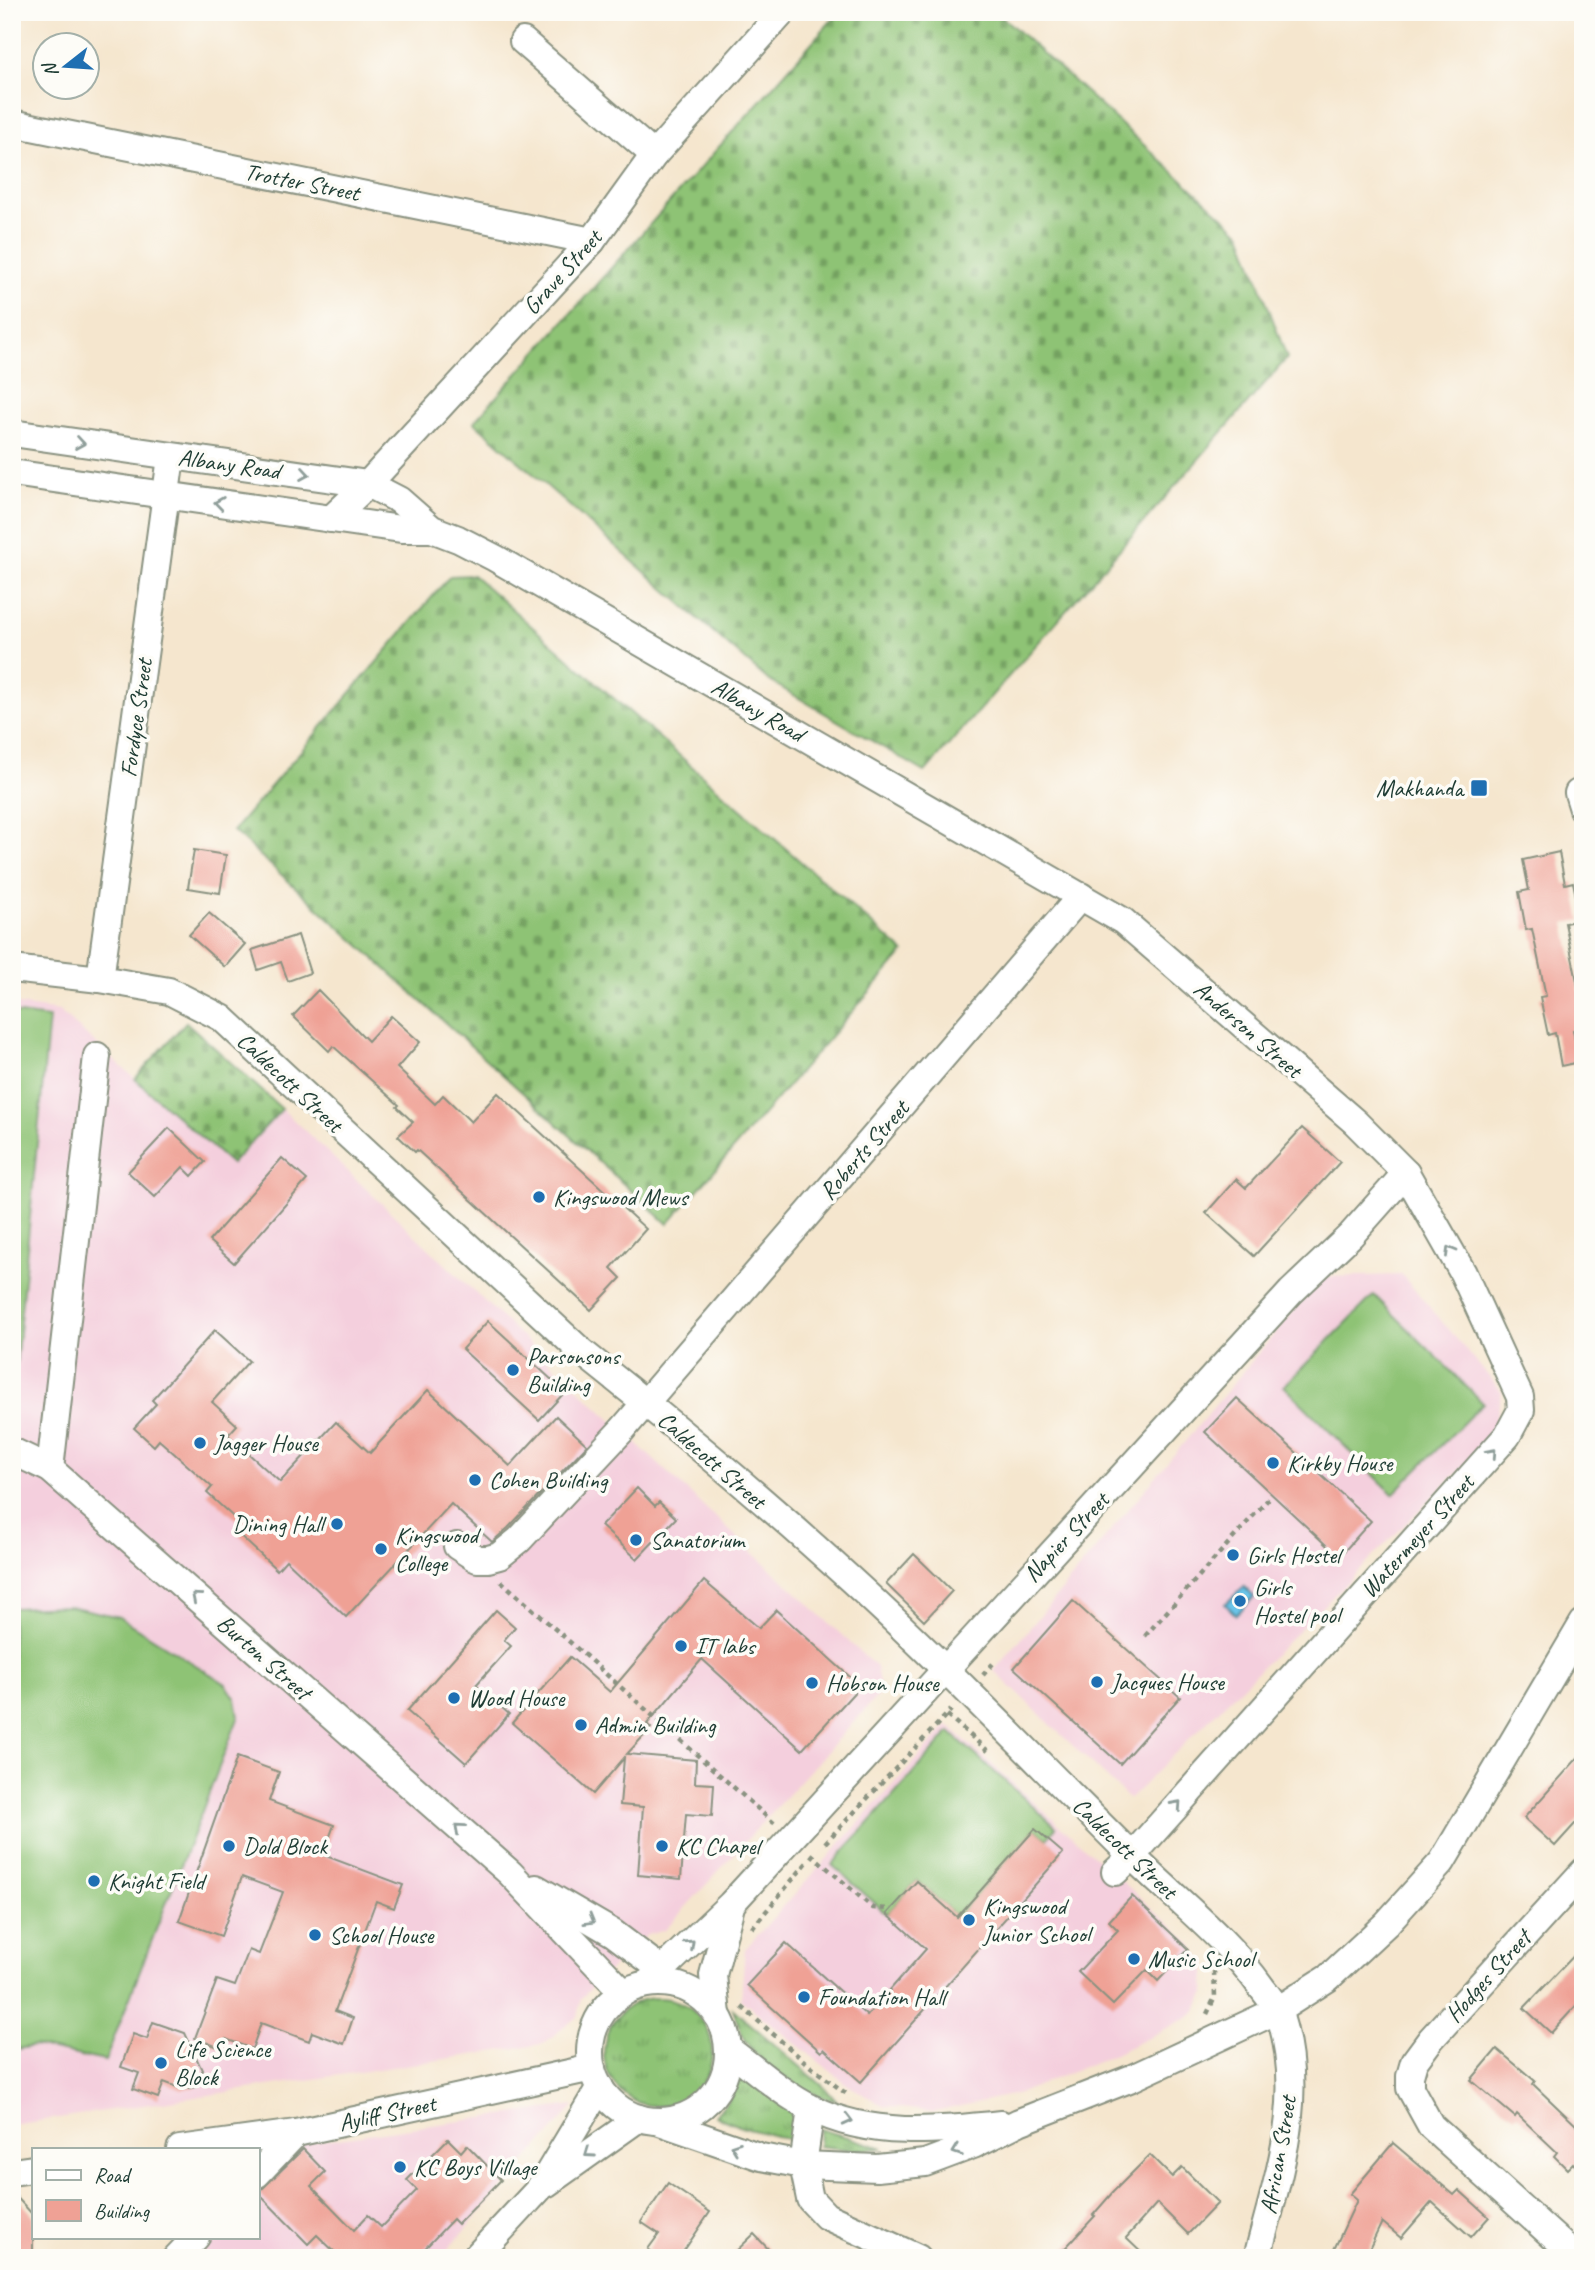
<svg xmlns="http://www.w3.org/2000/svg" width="1595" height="2270" font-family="Caveat,sans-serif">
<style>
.built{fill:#f4cfdd}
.grass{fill:url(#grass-tufts);stroke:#568054;stroke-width:2}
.cemetery{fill:url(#cemetery-stones);stroke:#568054;stroke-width:2}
.pitch{fill:#8ec375;stroke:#568054;stroke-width:2}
.water{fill:url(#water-ripples);stroke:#45808e;stroke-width:2}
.building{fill:#efa195}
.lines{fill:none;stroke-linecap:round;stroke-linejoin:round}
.minor-casing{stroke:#8a9281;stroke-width:30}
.path{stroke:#8a9281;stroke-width:4.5;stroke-dasharray:5 5;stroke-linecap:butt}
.minor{stroke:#fff;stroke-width:26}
.oneway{stroke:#8f9e9a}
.poi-dot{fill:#1f6fb2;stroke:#fdfcf7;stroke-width:2.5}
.labels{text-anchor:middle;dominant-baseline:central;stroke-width:7;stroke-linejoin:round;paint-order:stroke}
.street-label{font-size:24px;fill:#1f3d34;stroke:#fdfcf7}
.poi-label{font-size:24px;fill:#1f3d34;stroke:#fdfcf7;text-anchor:start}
</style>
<defs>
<pattern id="grass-tufts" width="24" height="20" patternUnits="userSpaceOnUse" patternTransform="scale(1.75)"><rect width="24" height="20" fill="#8ec375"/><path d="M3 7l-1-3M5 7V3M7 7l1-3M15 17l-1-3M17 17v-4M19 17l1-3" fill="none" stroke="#73a061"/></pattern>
<pattern id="cemetery-stones" width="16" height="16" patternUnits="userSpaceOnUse" patternTransform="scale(1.75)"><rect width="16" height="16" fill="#8ec375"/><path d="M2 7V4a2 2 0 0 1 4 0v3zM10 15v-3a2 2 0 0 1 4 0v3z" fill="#73a061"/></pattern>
<pattern id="water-ripples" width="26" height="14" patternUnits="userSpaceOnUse" patternTransform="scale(1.75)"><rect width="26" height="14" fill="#6bc4e9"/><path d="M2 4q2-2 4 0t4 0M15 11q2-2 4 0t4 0" fill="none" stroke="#57a0be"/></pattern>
</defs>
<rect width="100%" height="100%" fill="#fdfcf7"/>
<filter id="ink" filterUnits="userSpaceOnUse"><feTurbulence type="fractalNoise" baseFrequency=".0143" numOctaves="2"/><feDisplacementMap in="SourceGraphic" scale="14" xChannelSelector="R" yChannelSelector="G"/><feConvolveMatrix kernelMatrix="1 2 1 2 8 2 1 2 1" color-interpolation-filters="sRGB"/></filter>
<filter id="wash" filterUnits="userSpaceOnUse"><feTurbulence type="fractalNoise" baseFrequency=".00686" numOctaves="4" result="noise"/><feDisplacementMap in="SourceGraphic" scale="28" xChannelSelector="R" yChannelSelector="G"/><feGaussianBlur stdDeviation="1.57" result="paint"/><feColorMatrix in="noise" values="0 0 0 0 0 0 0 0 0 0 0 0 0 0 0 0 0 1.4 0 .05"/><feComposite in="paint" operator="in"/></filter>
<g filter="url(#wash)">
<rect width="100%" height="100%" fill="#f5e6ce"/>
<g class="built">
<path d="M 12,1004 L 59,1011 L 231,1164 L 282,1109 L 501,1317 L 876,1667 L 881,1692 L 665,1930 L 647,1935 L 581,1998 L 577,2017 L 543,2044 L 12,2125 Z"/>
<path d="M 1402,1275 L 1502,1392 L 1491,1439 L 1129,1799 L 994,1671 L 1322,1277 Z"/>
<path d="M 948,1725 L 1191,1943 L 1206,1965 L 1205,1994 L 1194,2014 L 1124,2050 L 1020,2093 L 934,2112 L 884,2106 L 848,2085 L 741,2000 L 745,1949 Z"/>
<path d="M 575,2105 L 440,2258 L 192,2258 L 212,2237 L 257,2237 L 257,2190 L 303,2143 Z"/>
</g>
<g class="grass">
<circle cx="658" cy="2052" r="54"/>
<path d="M 733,2009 L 824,2087 L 836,2101 C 811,2096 768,2070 752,2049 C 742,2038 737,2023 733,2009 Z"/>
<path d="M 744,2072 L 798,2119 L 798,2142 L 741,2127 L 715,2116 L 732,2095 Z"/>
<path d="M 820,2129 L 883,2148 L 852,2150 L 819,2146 Z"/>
</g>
<g class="cemetery">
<path d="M 839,12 L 997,12 L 1241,233 L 1287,358 L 925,772 L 768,680 L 474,422 Z"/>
<path d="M 473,575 L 904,952 L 668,1224 L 233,831 L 450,576 Z"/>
<path d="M 186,1022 L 282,1109 L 231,1164 L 135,1079 Z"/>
</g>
<g class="pitch">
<path d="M 12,1013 L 49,1018 L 16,1364 L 12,1365 Z"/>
<path d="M 1374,1295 L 1483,1403 L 1393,1494 L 1284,1386 Z"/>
<path d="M 69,1606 L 119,1617 L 226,1684 L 236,1699 L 239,1716 L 105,2061 L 34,2046 L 12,2050 L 12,1608 Z"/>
<path d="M 950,1732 L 1056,1827 L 1047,1839 L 1035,1829 L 957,1917 L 917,1881 L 887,1914 L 832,1865 Z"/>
</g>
<path class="water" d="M 1244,1587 L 1254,1597 L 1236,1615 L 1225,1604 Z"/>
<g id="blocks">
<g class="building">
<path d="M 194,850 L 226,855 L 220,893 L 188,888 Z"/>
<path d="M 1559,852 L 1565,884 L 1573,882 L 1581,920 L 1565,923 L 1579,991 L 1583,990 L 1583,1028 L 1573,1030 L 1579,1062 L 1561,1066 L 1555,1033 L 1548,1035 L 1540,997 L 1546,996 L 1532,929 L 1526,930 L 1519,892 L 1529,890 L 1523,860 Z"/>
<path d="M 209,913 L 245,944 L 225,967 L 189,935 Z"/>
<path d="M 298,935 L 310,973 L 288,981 L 281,962 L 258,970 L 252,950 Z"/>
<path d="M 318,990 L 368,1041 L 391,1016 L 420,1042 L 397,1068 L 435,1104 L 443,1095 L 471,1122 L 498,1093 L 646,1229 L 611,1268 L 621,1278 L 591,1310 L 417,1150 L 415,1152 L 398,1136 L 413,1122 L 397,1107 L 399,1105 L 333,1046 L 329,1051 L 293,1016 Z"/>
<path d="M 169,1128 L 205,1162 L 192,1176 L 183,1167 L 155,1197 L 128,1172 Z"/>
<path d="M 1302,1128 L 1340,1162 L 1254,1256 L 1206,1213 L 1236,1179 L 1246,1188 Z"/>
<path d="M 282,1158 L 307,1180 L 234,1263 L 209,1241 Z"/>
<path d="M 488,1321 L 565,1392 L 539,1420 L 462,1349 Z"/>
<path d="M 215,1330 L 249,1361 L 212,1402 L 237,1425 L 228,1435 L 280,1482 L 336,1422 L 370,1453 L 428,1390 L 510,1466 L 556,1416 L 587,1445 L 508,1528 L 492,1542 L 451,1504 L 346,1617 L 286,1560 L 277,1570 L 235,1531 L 241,1524 L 207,1493 L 212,1487 L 159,1440 L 154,1446 L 134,1428 L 156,1404 L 152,1400 Z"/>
<path d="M 1237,1398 L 1371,1521 L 1339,1557 L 1205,1432 Z"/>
<path d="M 637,1488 L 655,1506 L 659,1502 L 676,1518 L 637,1559 L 601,1526 Z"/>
<path d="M 914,1554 L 952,1591 L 924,1621 L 886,1584 Z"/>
<path d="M 704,1581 L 759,1628 L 776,1610 L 860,1686 L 802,1750 L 702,1659 L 647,1724 L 651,1728 L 627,1754 L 696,1760 L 695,1783 L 714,1784 L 712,1816 L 686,1814 L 681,1879 L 638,1875 L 643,1807 L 620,1805 L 624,1758 L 593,1794 L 512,1723 L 570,1657 L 610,1692 Z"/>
<path d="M 1073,1601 L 1180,1697 L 1120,1764 L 1014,1668 Z"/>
<path d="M 496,1610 L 515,1627 L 504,1640 L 511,1646 L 476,1685 L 509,1714 L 466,1763 L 407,1711 Z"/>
<path d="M 1583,1752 L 1583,1815 L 1555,1846 L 1524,1818 Z"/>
<path d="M 237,1757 L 279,1772 L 269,1801 L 334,1825 L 323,1855 L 403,1885 L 394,1908 L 376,1901 L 335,2011 L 353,2018 L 344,2044 L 312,2032 L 309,2041 L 261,2023 L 252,2049 L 226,2039 L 223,2049 L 195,2038 L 217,1980 L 235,1986 L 249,1950 L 259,1954 L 283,1892 L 242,1877 L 221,1936 L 179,1921 Z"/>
<path d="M 1035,1829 L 1063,1853 L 861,2082 L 824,2049 L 821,2052 L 747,1985 L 786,1943 L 867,2016 L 926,1949 L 887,1914 L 917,1881 L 957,1917 Z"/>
<path d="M 1132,1896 L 1188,1949 L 1158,1981 L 1147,1970 L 1113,2005 L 1078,1972 L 1118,1930 L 1109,1921 Z"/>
<path d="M 1583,1946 L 1583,1998 L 1551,2033 L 1524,2008 Z"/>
<path d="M 153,2022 L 185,2033 L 202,2070 L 196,2087 L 182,2089 L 164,2082 L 158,2098 L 133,2089 L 139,2073 L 121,2067 L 133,2034 L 147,2039 Z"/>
<path d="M 1497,2049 L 1535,2081 L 1533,2084 L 1580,2129 L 1583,2127 L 1583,2174 L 1573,2163 L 1567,2169 L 1554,2156 L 1557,2152 L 1517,2114 L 1515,2117 L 1471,2080 Z"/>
<path d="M 448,2139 L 461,2152 L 467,2145 L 501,2180 L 458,2224 L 453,2219 L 416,2258 L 341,2258 L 317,2235 L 308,2244 L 258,2193 L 303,2149 L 325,2172 L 311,2186 L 354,2230 L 368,2215 L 381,2227 L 417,2190 L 407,2180 Z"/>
<path d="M 1393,2143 L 1454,2195 L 1459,2190 L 1489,2217 L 1471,2237 L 1432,2202 L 1401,2238 L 1382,2222 L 1365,2258 L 1330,2258 L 1357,2200 L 1350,2194 Z"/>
<path d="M 1150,2155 L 1172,2177 L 1182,2167 L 1218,2203 L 1188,2234 L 1157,2203 L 1126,2238 L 1147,2258 L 1056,2258 L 1095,2216 L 1093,2215 L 1113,2192 Z"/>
<path d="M 668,2183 L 710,2212 L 679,2258 L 660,2258 L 648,2249 L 659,2234 L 641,2222 Z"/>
<path d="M 12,2192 L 33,2215 L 33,2250 L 25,2258 L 12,2258 Z"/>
<path d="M 754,2234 L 777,2258 L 729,2258 Z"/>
</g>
</g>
</g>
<g filter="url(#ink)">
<use href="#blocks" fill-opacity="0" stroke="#8a9281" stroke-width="2"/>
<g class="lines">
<defs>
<g id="minor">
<path d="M 523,41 L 654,155"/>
<path d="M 12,123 L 592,241"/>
<path d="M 12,433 L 368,484 L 399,500 L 432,529 L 458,539 L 495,558 L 1123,921 L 1355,1122 L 1406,1173 L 1463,1273 L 1520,1397 L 1521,1410 L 1507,1436 L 1132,1856 L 1115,1872"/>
<path d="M 12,473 L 401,529 L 432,529"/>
<path d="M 331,519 L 368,484 L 592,241 L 654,155 L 781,14"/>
<path d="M 1578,793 L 1583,809"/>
<path d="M 12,969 L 100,979 L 169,991 L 222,1018 L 582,1352 C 669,1421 756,1493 838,1568 C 939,1659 1033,1758 1130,1854 C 1174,1898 1226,1937 1262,1988 C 1268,1996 1275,2004 1279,2013 C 1307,2098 1278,2175 1257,2258"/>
<path d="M 100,979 L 171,457"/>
<path d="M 12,1451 L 50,1469 L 510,1873 L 623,1992"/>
<path d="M 50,1469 L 97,1056"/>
<path d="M 457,1546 L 477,1559 L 488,1559 L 499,1556 L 519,1540 L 622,1430 L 1081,896"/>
<path d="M 536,1888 L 613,1933 L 662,1970"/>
<path d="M 648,1983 L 731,1904 L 1291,1292 L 1351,1235 L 1406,1173"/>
<circle cx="659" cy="2052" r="69"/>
<path d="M 717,2015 L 713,1975 L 731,1906"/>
<path d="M 728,2049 C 754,2068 781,2093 811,2108 C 870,2138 938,2131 1001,2124"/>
<path d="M 811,2109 L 803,2165 L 810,2199 L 826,2216 L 918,2258"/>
<path d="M 657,2121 L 761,2157 L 803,2165 L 877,2168 L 925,2163 L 973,2145 L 1019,2122 L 1132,2078 L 1278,2010 L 1328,1978 L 1386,1924 L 1442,1862 L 1583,1623"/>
<path d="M 180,2149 L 296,2133 L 592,2068"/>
<path d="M 12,2172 L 33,2169"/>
<path d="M 257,2174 L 296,2133"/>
<path d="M 546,2184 L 639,2118"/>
<path d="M 176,2258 L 196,2237"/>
<path d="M 475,2258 L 539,2189 L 600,2087"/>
<path d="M 1577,2258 L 1431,2126 L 1410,2088 L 1410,2076 L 1414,2062 L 1431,2039 L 1583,1872"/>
</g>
</defs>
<use href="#minor" class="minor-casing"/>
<g class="path">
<path d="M 501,1581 L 775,1824"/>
<path d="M 1145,1636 L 1272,1495"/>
<path d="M 983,1675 L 996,1660"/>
<path d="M 947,1715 L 988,1751"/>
<path d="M 825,1843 L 951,1710"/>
<path d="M 811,1854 L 873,1908 L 891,1909"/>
<path d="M 752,1928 L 809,1860"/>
<path d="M 742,2007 L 811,2067 L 848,2095"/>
<path d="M 1207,2014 L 1215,1997 L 1214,1970"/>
</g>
<use href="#minor" class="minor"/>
</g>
<defs><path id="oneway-chevron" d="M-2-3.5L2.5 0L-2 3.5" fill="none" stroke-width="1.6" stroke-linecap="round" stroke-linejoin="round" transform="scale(1.75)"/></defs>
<g class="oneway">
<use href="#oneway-chevron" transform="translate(80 443) rotate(9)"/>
<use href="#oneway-chevron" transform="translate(305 474) rotate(9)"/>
<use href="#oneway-chevron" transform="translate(219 503) rotate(-172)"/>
<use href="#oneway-chevron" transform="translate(1450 1251) rotate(-120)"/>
<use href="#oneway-chevron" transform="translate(1492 1453) rotate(-48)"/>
<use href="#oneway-chevron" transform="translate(196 1597) rotate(-139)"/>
<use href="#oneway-chevron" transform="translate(1177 1805) rotate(-48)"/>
<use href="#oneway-chevron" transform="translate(459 1828) rotate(-139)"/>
<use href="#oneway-chevron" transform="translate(590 1920) rotate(30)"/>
<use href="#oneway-chevron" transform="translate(690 1944) rotate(-43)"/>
<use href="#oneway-chevron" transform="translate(848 2120) rotate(14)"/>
<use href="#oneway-chevron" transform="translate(735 2147) rotate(-160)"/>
<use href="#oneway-chevron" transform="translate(957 2151) rotate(160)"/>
<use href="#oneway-chevron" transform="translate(589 2153) rotate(145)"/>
</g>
</g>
<g class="poi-dot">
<rect x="1470" y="779" width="18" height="18" rx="3.5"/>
<circle cx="539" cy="1197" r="7"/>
<circle cx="513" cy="1370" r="7"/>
<circle cx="200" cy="1443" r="7"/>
<circle cx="1273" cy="1463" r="7"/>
<circle cx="475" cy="1480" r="7"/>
<circle cx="337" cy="1524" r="7"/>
<circle cx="636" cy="1540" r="7"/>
<circle cx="381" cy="1549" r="7"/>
<circle cx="1233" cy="1555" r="7"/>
<circle cx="1240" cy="1601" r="7"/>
<circle cx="681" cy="1646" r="7"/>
<circle cx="1097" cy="1682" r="7"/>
<circle cx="812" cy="1683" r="7"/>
<circle cx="454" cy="1698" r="7"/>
<circle cx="581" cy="1725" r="7"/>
<circle cx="229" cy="1846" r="7"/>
<circle cx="662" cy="1846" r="7"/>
<circle cx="94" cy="1881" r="7"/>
<circle cx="969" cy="1920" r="7"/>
<circle cx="315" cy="1935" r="7"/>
<circle cx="1134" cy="1959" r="7"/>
<circle cx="804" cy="1997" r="7"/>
<circle cx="161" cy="2063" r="7"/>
<circle cx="400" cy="2167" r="7"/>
</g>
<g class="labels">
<g class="street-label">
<text transform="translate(302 182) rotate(11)">Trotter Street</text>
<text transform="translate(562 272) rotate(-48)">Grave Street</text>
<text transform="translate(229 464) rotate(8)">Albany Road</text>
<text transform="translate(758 710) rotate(30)">Albany Road</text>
<text transform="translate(136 718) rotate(-82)">Fordyce Street</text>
<text transform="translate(1248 1029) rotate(41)">Anderson Street</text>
<text transform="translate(290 1082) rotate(43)">Caldecott Street</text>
<text transform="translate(864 1150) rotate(-49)">Roberts Street</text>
<text transform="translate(712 1460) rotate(41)">Caldecott Street</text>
<text transform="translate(1417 1536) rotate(-48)">Watermeyer Street</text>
<text transform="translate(1066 1537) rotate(-47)">Napier Street</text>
<text transform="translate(264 1657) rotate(41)">Burton Street</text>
<text transform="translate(1125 1848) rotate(44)">Caldecott Street</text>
<text transform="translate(1488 1976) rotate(-48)">Hodges Street</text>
<text transform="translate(387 2113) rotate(-12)">Ayliff Street</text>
<text transform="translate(1278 2155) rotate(-80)">African Street</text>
</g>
<g class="poi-label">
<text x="1463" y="788" text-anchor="end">Makhanda</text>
<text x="553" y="1197">Kingswood Mews</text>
<text x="527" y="1356">Parsonsons<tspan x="527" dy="28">Building</tspan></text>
<text x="214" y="1443">Jagger House</text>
<text x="1287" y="1463">Kirkby House</text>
<text x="489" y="1480">Cohen Building</text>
<text x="323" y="1524" text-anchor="end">Dining Hall</text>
<text x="395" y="1535">Kingswood<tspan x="395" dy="28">College</tspan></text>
<text x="650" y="1540">Sanatorium</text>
<text x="1247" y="1555">Girls Hostel</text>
<text x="1254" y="1587">Girls<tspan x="1254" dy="28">Hostel pool</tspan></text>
<text x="695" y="1646">IT labs</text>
<text x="1111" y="1682">Jacques House</text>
<text x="826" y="1683">Hobson House</text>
<text x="468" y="1698">Wood House</text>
<text x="595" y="1725">Admin Building</text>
<text x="243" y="1846">Dold Block</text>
<text x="676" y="1846">KC Chapel</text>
<text x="108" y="1881">Knight Field</text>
<text x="983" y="1906">Kingswood<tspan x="983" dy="28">Junior School</tspan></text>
<text x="329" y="1935">School House</text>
<text x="1148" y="1959">Music School</text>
<text x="818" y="1997">Foundation Hall</text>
<text x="175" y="2049">Life Science<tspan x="175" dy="28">Block</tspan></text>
<text x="414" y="2167">KC Boys Village</text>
</g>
</g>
<rect width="1595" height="2270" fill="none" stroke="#fdfcf7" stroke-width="42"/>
<rect x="32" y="2148" width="228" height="91" fill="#fdfcf7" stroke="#a4b0a9" stroke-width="2"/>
<rect x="46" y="2170" width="35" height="10" fill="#ffffff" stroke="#a4b0a9" stroke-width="2"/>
<text x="94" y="2182" font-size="21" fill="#1f3d34">Road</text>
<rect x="46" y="2200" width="35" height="21" fill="#efa195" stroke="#a4b0a9" stroke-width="2"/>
<text x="94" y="2218" font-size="21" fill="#1f3d34">Building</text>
<g transform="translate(66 66) rotate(253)"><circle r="33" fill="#fdfcf7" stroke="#a4b0a9" stroke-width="2"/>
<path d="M0-5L12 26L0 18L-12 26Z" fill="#1f6fb2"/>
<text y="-10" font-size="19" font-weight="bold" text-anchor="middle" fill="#1f3d34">N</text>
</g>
</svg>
